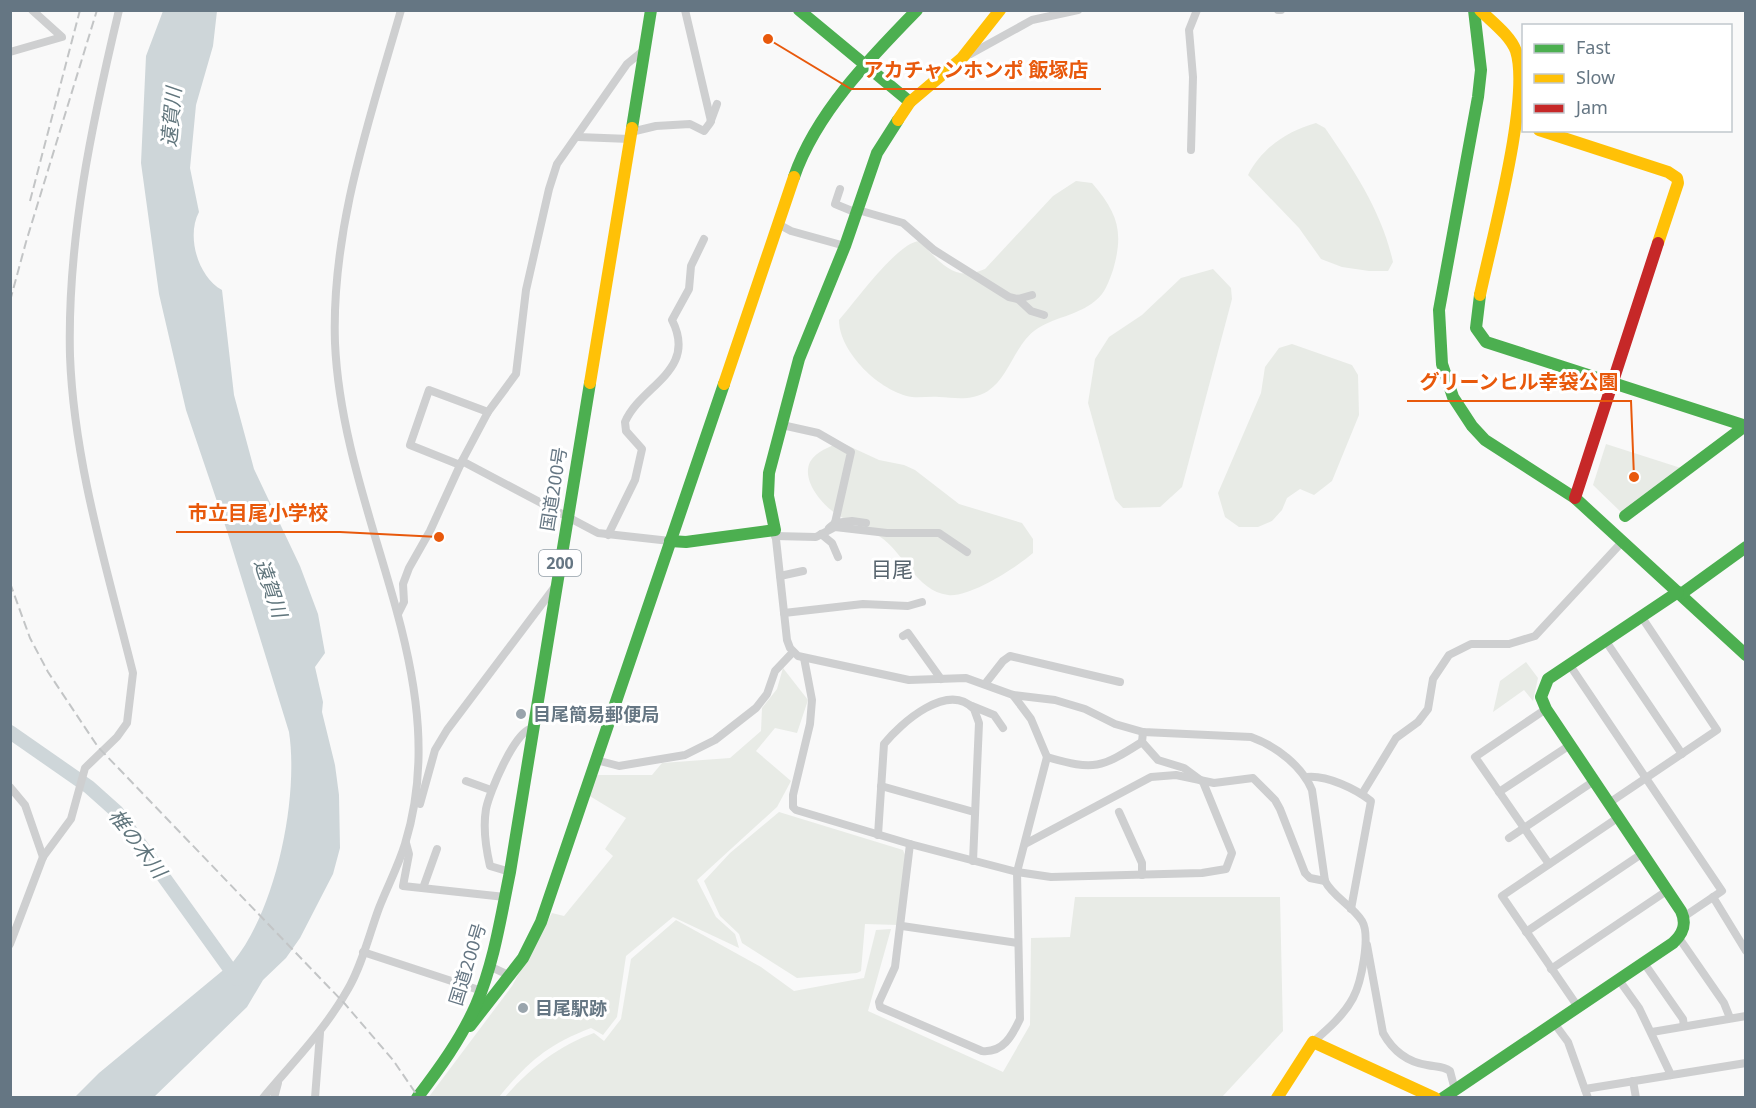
<svg xmlns="http://www.w3.org/2000/svg" width="1756" height="1108" font-family="'Noto Sans','Noto Sans JP',sans-serif">
<style>
.green{fill:#e8ebe6}
.water{fill:#ced6d9}
.lines{fill:none;stroke-linecap:round;stroke-linejoin:round}
.river{stroke:#ced6d9;stroke-width:14}
.street{stroke:#cecfd0;stroke-width:8}
.fast{stroke:#4caf50;stroke-width:12}
.slow{stroke:#ffc107;stroke-width:12}
.jam{stroke:#c62828;stroke-width:12}
.rail{stroke:#c3c5c6;stroke-width:2;stroke-dasharray:9 4.5;stroke-linecap:butt}
.poi-dot{fill:#99a4ac;stroke:#fff;stroke-width:2}
.labels{text-anchor:middle;dominant-baseline:central;stroke-width:6;stroke-linejoin:round;paint-order:stroke}
.shield{fill:#fff;stroke:#939fa8;stroke-width:1.5}
.shield-label{font-size:16px;font-weight:bold;fill:#657683}
.street-label{font-size:18px;fill:#657683;stroke:#fff}
.poi-label{font-size:18px;font-weight:bold;fill:#657683;stroke:#fff;text-anchor:start}
.water-label{font-size:20px;font-style:italic;fill:#60757c;stroke:#fff}
.quarter-label{font-size:21px;fill:#57646e;stroke:#fff}
.leader{fill:none;stroke:#e8590c;stroke-width:2}
.callout-dot{fill:#e8590c;stroke:#fff;stroke-width:2}
.callout-label{font-size:20px;text-anchor:middle;font-weight:bold;fill:#e8590c;stroke:#fff;stroke-width:6;stroke-linejoin:round;paint-order:stroke}
</style>
<rect width="100%" height="100%" fill="#f9f9f9"/>
<g class="green">
<path d="M 1316,123 L 1325,128 C 1354,170 1382,212 1393,262 L 1388,271 L 1369,271 L 1342,267 L 1321,259 L 1299,228 L 1248,175 C 1262,148 1287,131 1316,123 Z"/>
<path d="M 1076,181 L 1092,183 C 1118,213 1124,232 1113,270 C 1109,281 1105,294 1095,301 C 1077,316 1053,317 1034,331 C 1014,347 1009,377 988,391 C 972,401 956,398 939,397 C 930,396 921,398 912,397 C 880,392 839,352 839,320 C 855,302 897,243 919,241 C 941,262 953,283 985,269 L 1053,196 Z"/>
<path d="M 1213,269 L 1231,288 L 1232,299 L 1182,487 L 1160,507 L 1123,508 L 1115,499 L 1088,403 L 1095,359 L 1109,337 L 1142,315 L 1181,278 Z"/>
<path d="M 1292,344 L 1352,365 L 1358,375 L 1359,415 L 1332,481 L 1314,495 L 1300,489 L 1287,498 L 1282,510 L 1272,521 L 1258,527 L 1239,527 L 1225,517 L 1218,493 L 1261,393 L 1265,367 L 1279,348 Z"/>
<path d="M 840,442 L 879,460 L 904,465 L 915,470 L 959,504 L 1022,523 L 1033,539 L 1033,553 C 1017,567 970,598 948,595 C 916,591 904,552 879,536 C 867,527 851,524 838,515 C 823,506 801,481 810,462 C 816,451 830,447 840,442 Z"/>
<path d="M 1606,444 L 1684,469 L 1623,514 L 1593,485 Z"/>
<path d="M 1526,662 L 1538,678 L 1533,701 L 1524,690 L 1493,712 L 1500,681 Z"/>
<path d="M 783,668 L 808,700 L 797,733 L 775,728 L 756,751 L 791,781 L 777,807 L 697,880 L 716,917 L 735,934 L 739,948 L 673,917 L 626,956 L 617,1017 L 603,1035 L 591,1028 C 547,1045 528,1062 499,1097 L 428,1098 L 512,986 L 552,913 L 564,916 L 613,856 L 605,849 L 626,818 L 588,795 L 596,775 L 652,775 L 662,763 L 730,758 L 761,731 L 762,708 L 777,689 Z"/>
<path d="M 779,812 L 903,850 L 905,855 L 898,925 L 865,924 L 861,971 L 857,973 L 797,978 L 742,943 L 739,934 L 720,916 L 704,881 L 730,853 Z"/>
<path d="M 1075,897 L 1280,897 L 1283,1031 L 1222,1097 L 505,1097 C 529,1069 558,1046 594,1033 L 604,1041 L 621,1019 L 631,959 L 676,920 L 761,967 L 794,991 L 864,978 L 876,930 L 891,929 L 868,1011 L 1003,1072 L 1030,1025 L 1031,938 L 1070,937 Z"/>
</g>
<path class="water" d="M 163,11 L 217,11 L 213,46 L 196,105 L 190,168 L 199,212 C 186,236 198,277 222,290 L 234,395 L 254,469 L 300,566 L 318,614 L 325,653 L 315,667 L 323,702 L 322,712 L 335,765 L 339,795 L 340,848 L 333,874 L 300,938 L 286,958 L 263,980 L 247,1007 L 154,1097 L 75,1097 L 99,1073 L 233,962 C 276,910 299,798 289,732 L 227,531 L 186,410 L 159,294 L 141,163 L 146,56 Z"/>
<g class="lines">
<path class="river" d="M 10,732 L 89,787 L 117,812 L 237,979"/>
<g class="street">
<path d="M 685,10 L 711,121"/>
<path d="M 1278,10 L 1281,10"/>
<path d="M 10,52 L 62,37 L 32,10"/>
<path d="M 965,57 L 1032,20 L 1078,10"/>
<path d="M 631,132 L 656,126 L 690,124 L 704,131 L 710,123 L 717,104"/>
<path d="M 578,137 L 630,139"/>
<path d="M 1191,150 L 1193,77 L 1189,30 L 1197,10"/>
<path d="M 840,189 L 835,204 L 857,213"/>
<path d="M 858,210 L 903,223 L 934,250 L 1009,297 L 1018,299 L 1032,295"/>
<path d="M 778,224 L 791,231 L 845,246"/>
<path d="M 1018,299 L 1031,311 L 1044,315"/>
<path d="M 782,425 L 818,433 L 851,452 L 835,523 L 829,528"/>
<path d="M 462,461 L 598,533 L 670,541"/>
<path d="M 460,465 L 410,445 L 429,390 L 488,412"/>
<path d="M 835,523 L 852,521 L 866,523"/>
<path d="M 775,530 L 787,640 L 790,648 L 798,656 L 909,680 L 966,678 L 1013,695 L 1055,700 L 1085,709 L 1115,724 L 1143,732 L 1251,737 C 1276,746 1302,766 1312,790 L 1325,881 C 1333,897 1352,905 1362,921 C 1371,936 1361,983 1353,998 C 1344,1015 1328,1029 1313,1042"/>
<path d="M 821,534 L 832,543 L 838,557"/>
<path d="M 608,535 L 635,480 L 642,449 L 626,431 L 625,422 C 641,385 698,371 672,320 L 689,289 L 691,266 L 704,239"/>
<path d="M 775,536 L 816,537 L 835,527 L 887,533 L 939,533 L 967,552"/>
<path d="M 780,576 L 803,571"/>
<path d="M 784,613 L 863,604 L 908,606 L 922,602"/>
<path d="M 398,614 L 404,602 L 403,584 L 409,568 L 430,531 L 462,461 L 488,412 L 516,374 L 526,290 L 549,189 L 557,164 L 627,64 L 644,50"/>
<path d="M 903,636 L 908,633 L 941,679"/>
<path d="M 1605,640 L 1682,754"/>
<path d="M 804,658 L 812,700 L 810,724 L 793,795 L 793,807 L 796,810 L 910,844 L 1017,872 L 1051,877 L 1202,873 L 1226,869 L 1232,853 L 1203,782 L 1184,768 L 1158,760 L 1142,742 L 1143,732"/>
<path d="M 1569,664 L 1722,891 L 1685,916"/>
<path d="M 985,684 L 1003,661 L 1010,656 L 1120,682"/>
<path d="M 972,706 L 994,715 L 1003,728"/>
<path d="M 1546,709 L 1475,757 L 1549,864"/>
<path d="M 1047,757 C 1095,771 1101,768 1142,742"/>
<path d="M 596,760 L 619,766 L 685,755 L 715,740 L 756,708 L 767,694 L 775,671 L 793,652"/>
<path d="M 1307,777 C 1327,775 1356,789 1371,801 L 1351,909"/>
<path d="M 466,781 L 491,790"/>
<path d="M 881,786 L 974,812"/>
<path d="M 10,787 L 25,805 L 43,857"/>
<path d="M 1499,792 L 1570,745"/>
<path d="M 1362,794 L 1396,738 L 1418,722 L 1428,709 L 1433,679 L 1449,655 L 1471,644 L 1509,644 L 1535,636 L 1622,542"/>
<path d="M 1609,803 L 1717,730 L 1641,616"/>
<path d="M 420,804 L 435,750 L 447,730 L 554,588"/>
<path d="M 1119,812 L 1142,863 L 1142,875"/>
<path d="M 878,835 L 884,744 C 901,723 948,681 974,709 L 979,723 L 973,861"/>
<path d="M 1509,838 L 1594,781"/>
<path d="M 406,843 L 409,854 L 403,886 L 505,897"/>
<path d="M 910,844 L 895,967 L 879,1002 L 880,1007 L 982,1051 C 1003,1053 1012,1036 1020,1019 L 1017,872 L 1047,757 L 1031,719 L 1013,695"/>
<path d="M 1025,844 L 1151,777 L 1176,775 L 1214,783 L 1253,778 L 1275,800 L 1280,809 L 1305,873 L 1310,878 L 1325,881"/>
<path d="M 510,872 L 490,866 C 486,849 483,827 486,809 C 489,793 515,731 531,729"/>
<path d="M 423,888 L 437,849"/>
<path d="M 1713,897 L 1746,951"/>
<path d="M 902,926 L 1018,943"/>
<path d="M 1526,932 L 1643,853"/>
<path d="M 1679,938 L 1724,1003 L 1730,1018"/>
<path d="M 10,944 L 43,857 L 71,819 L 85,768 L 117,737 L 127,723 L 133,673 C 107,569 74,463 70,356 C 67,240 92,123 119,10"/>
<path d="M 1367,945 L 1383,1033 C 1393,1051 1407,1062 1427,1065 C 1436,1067 1443,1066 1450,1071 L 1455,1090"/>
<path d="M 363,952 L 482,991"/>
<path d="M 1644,963 L 1683,1019 L 1684,1026"/>
<path d="M 489,966 L 511,976"/>
<path d="M 1551,969 L 1668,890"/>
<path d="M 1619,980 L 1639,1008 L 1671,1075"/>
<path d="M 1578,1007 L 1502,896 L 1619,817"/>
<path d="M 1554,1023 L 1568,1042 L 1588,1098"/>
<path d="M 1652,1032 L 1746,1016"/>
<path d="M 1633,1081 L 1636,1098"/>
<path d="M 1585,1089 L 1746,1063"/>
<path d="M 263,1098 C 293,1062 325,1030 348,989 C 362,965 369,935 379,908 C 387,887 398,867 405,844 C 429,766 418,689 397,612 C 373,524 339,435 335,343 C 331,229 370,118 401,10"/>
<path d="M 274,1098 L 278,1083"/>
<path d="M 315,1098 L 320,1033"/>
</g>
<g class="fast">
<path d="M 799,10 L 910,102"/>
<path d="M 1474,10 L 1481,70 L 1478,97 L 1439,310 L 1442,364 L 1453,397 L 1472,426 L 1485,440 L 1575,498 L 1746,655"/>
<path d="M 632,128 L 651,10"/>
<path d="M 794,177 C 816,113 870,58 917,10"/>
<path d="M 1480,295 L 1476,328 L 1486,342 L 1746,426"/>
<path d="M 1625,516 L 1745,426"/>
<path d="M 670,541 L 686,542 L 775,530 L 768,496 L 769,473 L 799,359 L 845,246 L 877,153 L 898,120"/>
<path d="M 1681,594 L 1746,547"/>
<path d="M 470,1026 L 523,958 L 541,922 L 724,384"/>
<path d="M 417,1098 C 439,1069 461,1039 476,1005 C 494,963 501,916 510,872 L 590,383"/>
<path d="M 1443,1098 L 1673,943 C 1683,934 1687,924 1681,911 L 1546,709 L 1541,697 L 1548,679 L 1678,592"/>
</g>
<g class="slow">
<path d="M 898,120 L 910,102 L 962,58 L 1000,10"/>
<path d="M 1539,130 L 1668,172 L 1677,178 L 1678,183 L 1658,243"/>
<path d="M 1480,295 C 1491,242 1531,98 1516,51 C 1510,35 1492,22 1480,10"/>
<path d="M 590,383 L 632,128"/>
<path d="M 724,384 L 794,177"/>
<path d="M 1277,1098 L 1313,1042 L 1435,1098"/>
</g>
<path class="jam" d="M 1575,498 L 1658,243"/>
<g class="rail">
<path d="M 30,201 L 80,10"/>
<path d="M 10,301 L 26,242 L 97,10"/>
<path d="M 10,583 L 30,638 L 48,672 L 98,747 L 345,1004 L 393,1060 L 419,1098"/>
</g>
</g>
<g class="poi-dot">
<circle cx="521" cy="714" r="6"/>
<circle cx="523" cy="1008" r="6"/>
</g>
<g class="labels">
<rect class="shield" x="539" y="550" width="42" height="26" rx="4.5"/>
<g class="shield-label">
<text x="560" y="563">200</text>
</g>
<g class="street-label">
<text transform="translate(553 489) rotate(-81)">国道200号</text>
<text transform="translate(467 964) rotate(-73)">国道200号</text>
</g>
<g class="poi-label">
<text x="533" y="714">目尾簡易郵便局</text>
<text x="535" y="1008">目尾駅跡</text>
</g>
<g class="water-label">
<text transform="translate(171 117) rotate(-85)">遠賀川</text>
<text transform="translate(271 588) rotate(71)">遠賀川</text>
<text transform="translate(138 843) rotate(53)">椎の木川</text>
</g>
<g class="quarter-label">
<text x="892" y="569">目尾</text>
</g>
</g>
<path class="leader" d="M768 39L851 89H1101M1634 477L1631 401H1407M439 537L340 532H176"/>
<g class="callout-dot">
<circle cx="768" cy="39" r="6"/>
<circle cx="1634" cy="477" r="6"/>
<circle cx="439" cy="537" r="6"/>
</g>
<g class="callout-label">
<text x="976" y="77">アカチャンホンポ 飯塚店</text>
<text x="1519" y="389">グリーンヒル幸袋公園</text>
<text x="258" y="520">市立目尾小学校</text>
</g>
<rect width="1756" height="1108" fill="none" stroke="#657683" stroke-width="24"/>
<rect x="1522" y="24" width="210" height="108" fill="#ffffff" stroke="#c1c8cd" stroke-width="1.5"/>
<rect x="1534" y="44" width="30" height="9" fill="#4caf50" stroke="#c1c8cd" stroke-width="1.5"/>
<text x="1576" y="54" font-size="18" fill="#657683">Fast</text>
<rect x="1534" y="74" width="30" height="9" fill="#ffc107" stroke="#c1c8cd" stroke-width="1.5"/>
<text x="1576" y="84" font-size="18" fill="#657683">Slow</text>
<rect x="1534" y="104" width="30" height="9" fill="#c62828" stroke="#c1c8cd" stroke-width="1.5"/>
<text x="1576" y="114" font-size="18" fill="#657683">Jam</text>
</svg>
